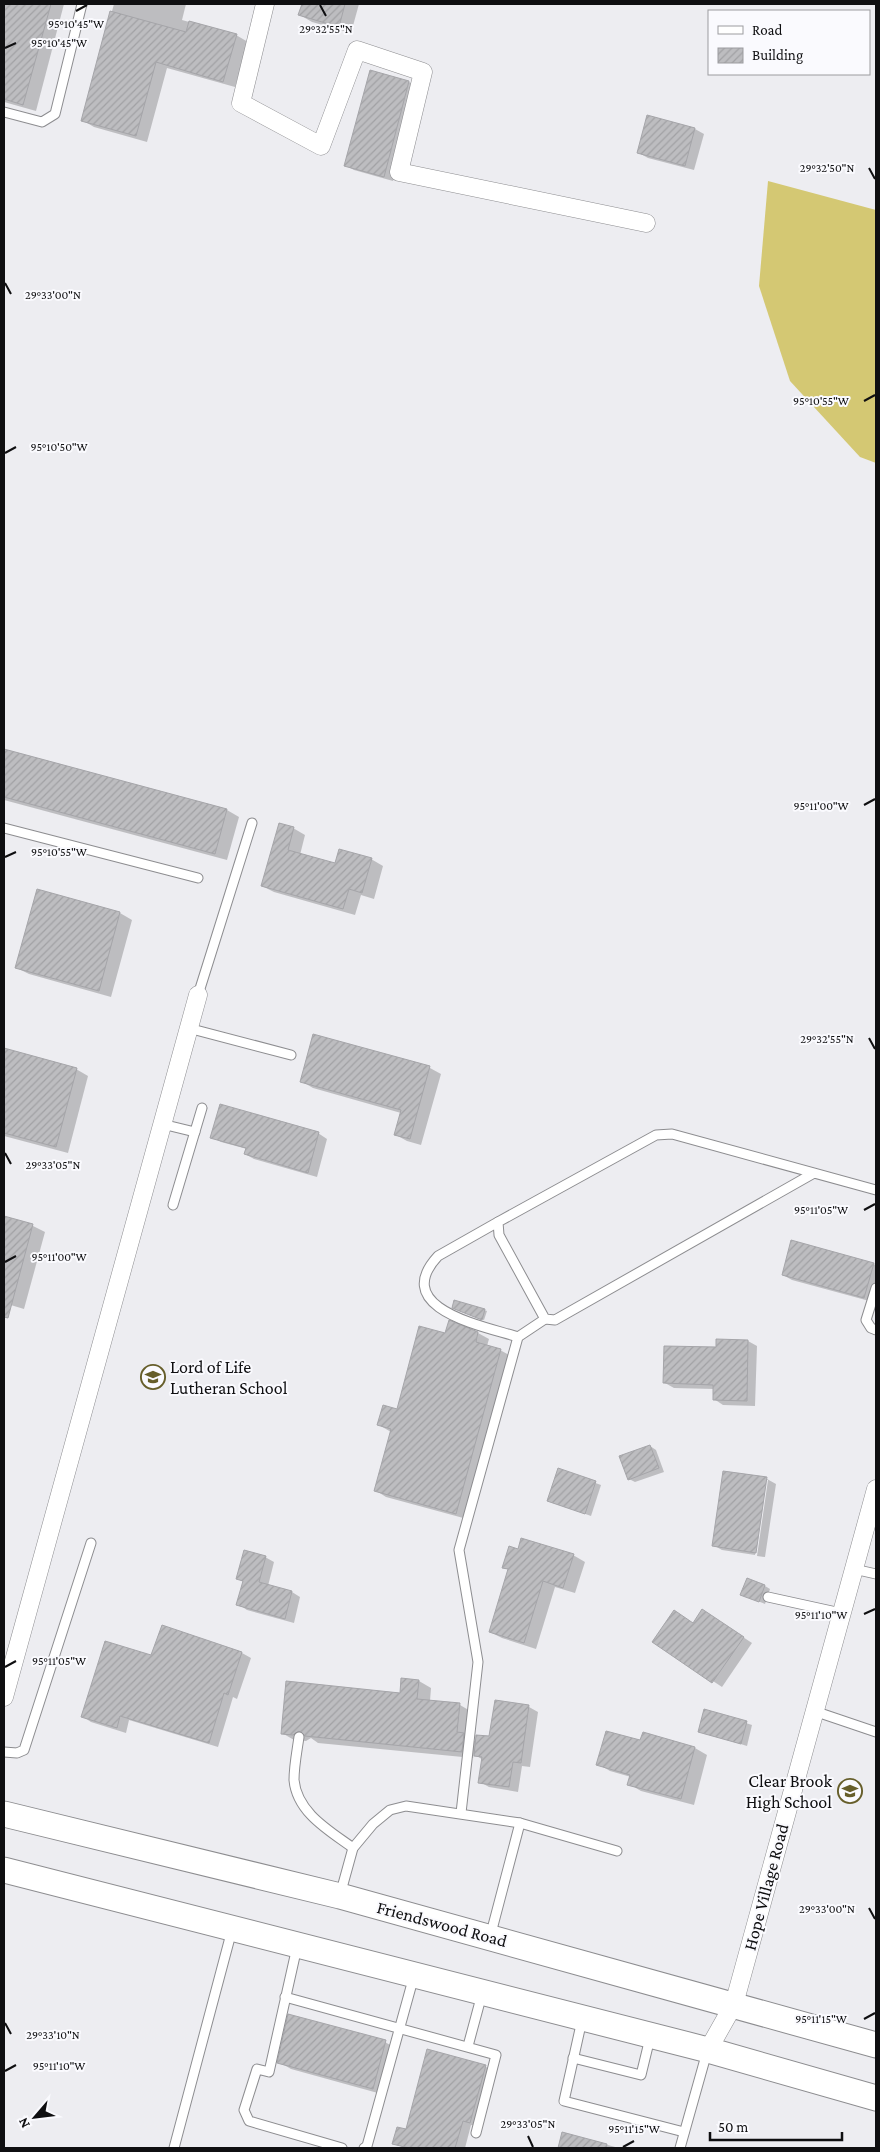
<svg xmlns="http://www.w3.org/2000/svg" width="880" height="2152" font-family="'Crimson Pro',serif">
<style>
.grass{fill:#d4c873}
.shadow{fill:#0003}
.building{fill:url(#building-hatch);stroke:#a5a5a9}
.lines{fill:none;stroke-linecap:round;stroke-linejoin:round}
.lane-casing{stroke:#8d8d90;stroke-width:11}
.street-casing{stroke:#8d8d90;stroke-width:19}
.secondary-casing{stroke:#8d8d90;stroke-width:27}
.lane{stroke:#fff;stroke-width:9}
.street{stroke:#fff;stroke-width:18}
.secondary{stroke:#fff;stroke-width:25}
.ticks{fill:none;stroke:#0f0f11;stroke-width:2}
.labels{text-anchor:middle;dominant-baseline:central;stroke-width:4;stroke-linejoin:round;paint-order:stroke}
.poi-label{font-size:18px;fill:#0f0f11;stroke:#fafafe;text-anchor:start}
.street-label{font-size:18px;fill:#0f0f11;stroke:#fafafe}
.ticks-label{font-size:12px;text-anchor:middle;fill:#0f0f11;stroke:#fafafe;stroke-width:4;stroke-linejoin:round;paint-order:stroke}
</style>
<defs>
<pattern id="building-hatch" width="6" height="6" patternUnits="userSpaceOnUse" patternTransform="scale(1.25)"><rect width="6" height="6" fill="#bdbdc0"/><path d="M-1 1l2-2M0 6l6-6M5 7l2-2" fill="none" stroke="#a1a1a4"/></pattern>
</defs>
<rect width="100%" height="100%" fill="#ededf1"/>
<path class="grass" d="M 768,181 L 876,210 L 876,463 L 860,457 L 790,381 L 759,286 Z"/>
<g class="shadow">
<path d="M 4,4 L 64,4 L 36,111 L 4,102 Z"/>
<path d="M 114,4 L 186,4 L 182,20 L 236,35 L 248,42 L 235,87 L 167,68 L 147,142 L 94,127 L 82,120 Z"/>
<path d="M 303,4 L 359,4 L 351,33 L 312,22 L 300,15 Z"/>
<path d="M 370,72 L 409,82 L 418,87 L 393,181 L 354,170 L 345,165 Z"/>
<path d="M 695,129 L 704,134 L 694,170 L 648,158 L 639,153 Z"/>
<path d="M 4,750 L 227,810 L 239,817 L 227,860 L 4,800 Z"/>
<path d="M 293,828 L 305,835 L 300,855 L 336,865 L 371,859 L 383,866 L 374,899 L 361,895 L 355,915 L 274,892 L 262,886 Z"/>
<path d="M 37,890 L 120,913 L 132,920 L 111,997 L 29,974 L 17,968 Z"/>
<path d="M 314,1035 L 430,1068 L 441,1074 L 421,1145 L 407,1141 L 396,1135 L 401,1113 L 313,1088 L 301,1081 Z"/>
<path d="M 4,1050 L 76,1069 L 88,1076 L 68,1153 L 4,1136 Z"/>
<path d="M 318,1133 L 327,1139 L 317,1177 L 254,1159 L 245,1154 L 247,1149 L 221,1142 L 212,1137 Z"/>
<path d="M 4,1217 L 33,1226 L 45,1232 L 24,1309 L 4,1303 Z"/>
<path d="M 873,1264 L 876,1265 L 876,1291 L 873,1302 L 792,1280 L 783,1275 Z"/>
<path d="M 456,1309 L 484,1310 L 487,1311 L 484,1320 Z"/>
<path d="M 450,1322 L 478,1333 L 489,1339 L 487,1346 L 500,1350 L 511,1356 L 467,1519 L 386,1497 L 375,1490 L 391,1432 L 379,1425 L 398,1411 L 446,1335 Z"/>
<path d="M 748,1341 L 757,1346 L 755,1406 L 723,1405 L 714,1399 L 714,1389 L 674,1388 L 665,1383 L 717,1348 Z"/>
<path d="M 650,1446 L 656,1450 L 664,1472 L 635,1482 L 629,1479 Z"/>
<path d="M 559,1470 L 601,1485 L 591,1516 L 549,1501 Z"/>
<path d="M 724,1472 L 767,1479 L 776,1484 L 765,1557 L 757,1556 L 768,1480 L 766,1480 L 755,1555 L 722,1550 L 713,1545 Z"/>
<path d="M 519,1550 L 573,1555 L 585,1562 L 575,1593 L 555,1587 L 536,1649 L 502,1638 L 490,1632 L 509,1570 L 504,1567 Z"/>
<path d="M 265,1557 L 274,1562 L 268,1586 L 292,1592 L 300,1597 L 294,1623 L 247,1610 L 238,1604 L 244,1582 L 237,1578 Z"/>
<path d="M 765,1586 L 770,1589 L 765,1604 L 747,1597 Z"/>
<path d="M 711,1616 L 752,1643 L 722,1687 L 654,1642 Z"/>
<path d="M 162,1626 L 242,1653 L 251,1658 L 237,1699 L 233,1697 L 218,1747 L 129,1720 L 126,1733 L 91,1722 L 82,1716 L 152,1657 Z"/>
<path d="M 402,1679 L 419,1681 L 431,1688 L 430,1701 L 460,1705 L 472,1712 L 469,1738 L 477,1742 L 490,1738 L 496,1701 L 529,1707 L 538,1712 L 530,1767 L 522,1766 L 518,1792 L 489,1787 L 480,1782 L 483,1760 L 474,1754 L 473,1758 L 318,1743 L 311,1738 L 306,1741 L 294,1740 L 282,1733 L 401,1695 Z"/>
<path d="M 705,1710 L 752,1725 L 747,1746 L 699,1731 Z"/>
<path d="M 641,1742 L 695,1748 L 707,1755 L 694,1805 L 641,1791 L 629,1784 L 631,1777 L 610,1771 L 598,1764 Z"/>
<path d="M 385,2042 L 397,2049 L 385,2095 L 291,2069 L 279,2062 Z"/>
<path d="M 428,2051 L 486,2067 L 494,2071 L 479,2127 L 471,2125 L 465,2148 L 404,2148 L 394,2143 L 406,2131 Z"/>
<path d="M 563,2133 L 619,2148 L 559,2148 Z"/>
</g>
<g class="building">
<path d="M 4,4 L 51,4 L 23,105 L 4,99 Z"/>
<path d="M 302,4 L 345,4 L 339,27 L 298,15 Z"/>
<path d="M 110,11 L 186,32 L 189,21 L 237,34 L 223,82 L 156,62 L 136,136 L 81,121 Z"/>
<path d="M 370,70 L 409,81 L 384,177 L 344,166 Z"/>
<path d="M 647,115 L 695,128 L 685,166 L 637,153 Z"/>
<path d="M 4,749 L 227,809 L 215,854 L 4,797 Z"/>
<path d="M 279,823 L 294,827 L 288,850 L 335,863 L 339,849 L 372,858 L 362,893 L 349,889 L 343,909 L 261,886 Z"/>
<path d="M 37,889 L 120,912 L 99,991 L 15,968 Z"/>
<path d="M 313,1034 L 430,1066 L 410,1139 L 394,1135 L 401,1110 L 300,1082 Z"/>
<path d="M 4,1048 L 77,1068 L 56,1147 L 4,1133 Z"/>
<path d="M 220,1104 L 319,1132 L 308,1173 L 244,1154 L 246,1148 L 210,1138 Z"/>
<path d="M 4,1216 L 33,1224 L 8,1318 L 4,1317 Z"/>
<path d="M 791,1240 L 874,1263 L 864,1298 L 782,1275 Z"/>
<path d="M 454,1300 L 485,1309 L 482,1320 L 452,1308 Z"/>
<path d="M 449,1320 L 478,1332 L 476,1342 L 501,1349 L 456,1514 L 374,1491 L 391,1429 L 377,1425 L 383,1405 L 397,1409 L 419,1326 L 445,1333 Z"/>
<path d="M 716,1339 L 748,1340 L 747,1401 L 713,1400 L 713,1385 L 663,1383 L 664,1346 L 716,1347 Z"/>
<path d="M 650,1445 L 659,1468 L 628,1480 L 619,1456 Z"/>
<path d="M 558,1468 L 596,1481 L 585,1514 L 547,1501 Z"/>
<path d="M 723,1471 L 767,1477 L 756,1553 L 712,1546 Z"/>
<path d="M 521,1538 L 574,1554 L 563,1588 L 543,1581 L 524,1643 L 489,1632 L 508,1569 L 502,1568 L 509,1546 L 518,1549 Z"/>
<path d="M 244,1550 L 266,1556 L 259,1582 L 292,1591 L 285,1619 L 236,1605 L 243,1581 L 236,1579 Z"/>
<path d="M 747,1578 L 765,1585 L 759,1602 L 740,1595 Z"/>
<path d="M 702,1609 L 744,1637 L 712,1683 L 652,1642 L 674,1610 L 693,1623 Z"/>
<path d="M 162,1625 L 242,1652 L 228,1695 L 224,1693 L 209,1743 L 120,1716 L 117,1728 L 81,1717 L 105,1641 L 151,1655 Z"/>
<path d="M 401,1678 L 419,1680 L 417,1699 L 460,1703 L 457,1732 L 464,1733 L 462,1752 L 305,1736 L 299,1731 L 293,1735 L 281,1734 L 286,1681 L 400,1693 Z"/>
<path d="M 495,1700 L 529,1705 L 521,1763 L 513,1762 L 509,1787 L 478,1783 L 482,1757 L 474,1756 L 476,1735 L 489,1736 Z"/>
<path d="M 704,1709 L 747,1721 L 741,1744 L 698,1732 Z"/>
<path d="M 606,1731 L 640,1740 L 643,1732 L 695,1747 L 681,1799 L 627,1785 L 630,1775 L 596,1765 Z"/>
<path d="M 288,2014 L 386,2040 L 373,2089 L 277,2063 Z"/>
<path d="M 427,2049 L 486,2065 L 470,2123 L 463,2121 L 455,2148 L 409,2148 L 392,2144 L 397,2127 L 406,2129 Z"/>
<path d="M 562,2132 L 607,2144 L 606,2148 L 558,2148 Z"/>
</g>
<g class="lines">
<defs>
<g id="lane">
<path d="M 4,112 L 42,122 L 55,114 L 82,4"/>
<path d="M 4,828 L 198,878"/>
<path d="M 198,995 L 252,823"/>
<path d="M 188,1028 L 291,1055"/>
<path d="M 162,1124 L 195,1132"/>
<path d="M 814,1173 L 555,1320 L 545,1319 L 499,1235 L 498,1222 L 656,1135 L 672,1134 L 876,1190"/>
<path d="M 173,1205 L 202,1108"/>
<path d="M 498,1222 L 438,1256 C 389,1309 484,1326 518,1337"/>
<path d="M 876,1288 L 866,1320 L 871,1328 L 876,1330"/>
<path d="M 854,1569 L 876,1574"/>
<path d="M 768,1597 L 841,1613"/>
<path d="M 814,1711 L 876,1732"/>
<path d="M 299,1737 C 297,1751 294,1766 294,1780 C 297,1813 330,1831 353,1848"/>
<path d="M 4,1752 L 17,1753 L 24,1750 L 91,1543"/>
<path d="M 461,1813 L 478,1662 L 459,1550 L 518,1337 L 545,1319"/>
<path d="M 340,1895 L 353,1848 L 373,1824 L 390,1810 L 406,1806 L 520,1823 L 617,1851"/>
<path d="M 490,1937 L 520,1823"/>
<path d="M 297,1947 L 269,2072 L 257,2069 L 244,2110 L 249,2121 L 342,2148"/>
<path d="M 285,1997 L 496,2055 L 476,2133"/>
<path d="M 582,2020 L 564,2101 L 684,2132"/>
<path d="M 468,2046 L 482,1994"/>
<path d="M 573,2058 L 641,2075 L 650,2038"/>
<path d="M 174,2148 L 232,1930"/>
<path d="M 364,2148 L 367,2146 L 414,1976"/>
<path d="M 680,2148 L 707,2052"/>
</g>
<g id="street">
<path d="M 265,4 L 241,103 L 321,146 L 357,50 L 423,72 L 399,172 L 646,223"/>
<path d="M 4,1697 L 198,995"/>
<path d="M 708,2050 L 734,2004 L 876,1489"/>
</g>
<g id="secondary">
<path d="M 4,1814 L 340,1896 L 876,2045"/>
<path d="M 4,1870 L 708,2050 L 876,2098"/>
</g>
</defs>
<use href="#lane" class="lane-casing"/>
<use href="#street" class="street-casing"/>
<use href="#secondary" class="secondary-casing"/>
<use href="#lane" class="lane"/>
<use href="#street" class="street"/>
<use href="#secondary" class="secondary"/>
</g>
<path class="ticks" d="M 320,5 L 326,16M 76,11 L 87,5M 5,48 L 16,43M 869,168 L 875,179M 5,283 L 11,294M 864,401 L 875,395M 5,453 L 16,447M 864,805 L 875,799M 5,857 L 16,852M 869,1038 L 875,1049M 5,1153 L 11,1164M 864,1210 L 875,1204M 5,1262 L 16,1256M 864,1614 L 875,1609M 5,1667 L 16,1661M 869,1908 L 875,1919M 864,2019 L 875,2013M 5,2023 L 11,2034M 5,2071 L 16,2065M 528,2136 L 533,2147M 623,2147 L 634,2141"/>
<defs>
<symbol id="school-ring" viewBox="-11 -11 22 22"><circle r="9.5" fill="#fafafe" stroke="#665e2a" stroke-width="1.5"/><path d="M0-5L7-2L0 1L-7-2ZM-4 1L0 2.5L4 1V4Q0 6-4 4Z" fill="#665e2a"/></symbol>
</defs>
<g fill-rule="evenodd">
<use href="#school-ring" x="139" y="1363" width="28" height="28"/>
<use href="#school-ring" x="836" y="1777" width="28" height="28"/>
</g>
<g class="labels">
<g class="poi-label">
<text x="170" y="1367">Lord of Life<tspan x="170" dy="21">Lutheran School</tspan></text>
<text x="832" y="1781" text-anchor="end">Clear Brook<tspan x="832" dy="21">High School</tspan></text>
</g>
<g class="street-label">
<text transform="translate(766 1887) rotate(-75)">Hope Village Road</text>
<text transform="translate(442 1924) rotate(15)">Friendswood Road</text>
</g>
</g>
<g class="ticks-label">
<text x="76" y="28">95°10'45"W</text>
<text x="326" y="33">29°32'55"N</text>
<text x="59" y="47">95°10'45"W</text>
<text x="827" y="172">29°32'50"N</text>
<text x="53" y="299">29°33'00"N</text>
<text x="821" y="405">95°10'55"W</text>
<text x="59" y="451">95°10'50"W</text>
<text x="821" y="810">95°11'00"W</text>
<text x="59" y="856">95°10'55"W</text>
<text x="827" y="1043">29°32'55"N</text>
<text x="53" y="1169">29°33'05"N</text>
<text x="821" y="1214">95°11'05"W</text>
<text x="59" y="1261">95°11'00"W</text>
<text x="821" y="1619">95°11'10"W</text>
<text x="59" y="1665">95°11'05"W</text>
<text x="827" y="1913">29°33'00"N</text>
<text x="821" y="2023">95°11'15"W</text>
<text x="53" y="2039">29°33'10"N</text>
<text x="59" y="2070">95°11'10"W</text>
<text x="528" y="2128">29°33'05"N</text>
<text x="634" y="2133">95°11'15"W</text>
</g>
<rect width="880" height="2152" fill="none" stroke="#0f0f11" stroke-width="10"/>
<rect x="708" y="10" width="162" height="65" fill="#fafafe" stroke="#9c9c9f"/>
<rect x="718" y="26" width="25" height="8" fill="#ffffff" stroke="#9c9c9f"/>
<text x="752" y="35" font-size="15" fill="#0f0f11">Road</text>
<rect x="718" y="48" width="25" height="15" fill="url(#building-hatch)" stroke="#9c9c9f"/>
<text x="752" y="60" font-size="15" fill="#0f0f11">Building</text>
<g transform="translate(35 2117) rotate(242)" stroke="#fafafe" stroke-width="4" paint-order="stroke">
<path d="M0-4L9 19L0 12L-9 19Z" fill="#0f0f11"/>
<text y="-8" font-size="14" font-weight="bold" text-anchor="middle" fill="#0f0f11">N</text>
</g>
<path d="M710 2132v8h132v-8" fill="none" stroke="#0f0f11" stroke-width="2.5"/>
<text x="718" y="2132" font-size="15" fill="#0f0f11" stroke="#fafafe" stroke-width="4" paint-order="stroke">50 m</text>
</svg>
